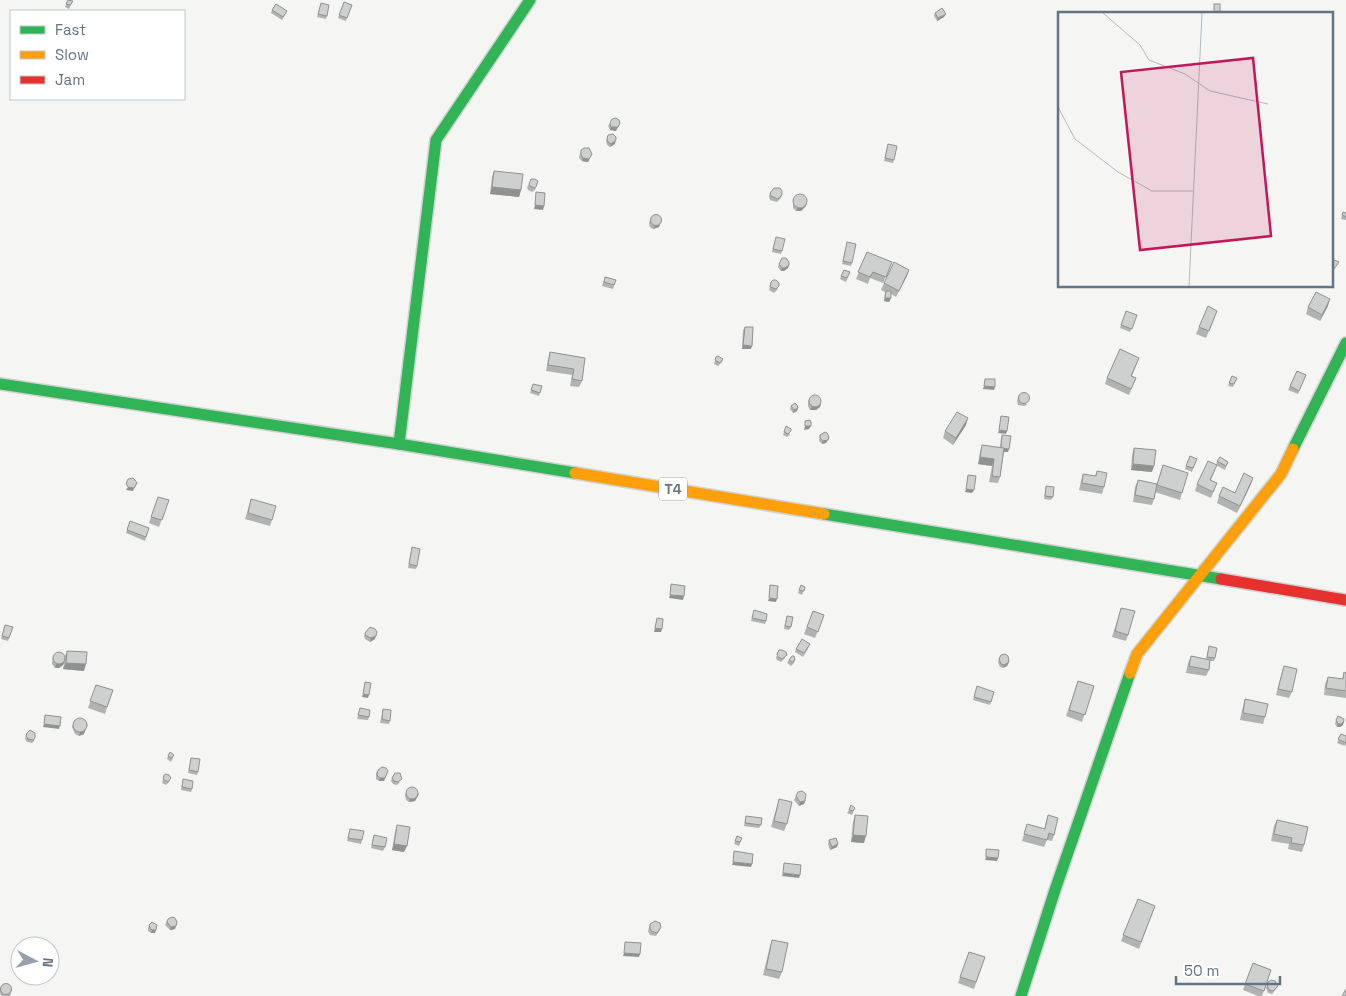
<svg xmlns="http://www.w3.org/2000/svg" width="1346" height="996" font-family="'Space Grotesk',sans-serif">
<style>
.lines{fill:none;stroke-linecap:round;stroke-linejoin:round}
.fast-casing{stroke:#d1d3d3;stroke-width:14}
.slow-casing{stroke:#d1d3d3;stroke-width:14}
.jam-casing{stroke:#d1d3d3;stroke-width:14}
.fast{stroke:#30b455;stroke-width:11}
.slow{stroke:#ff9f0a;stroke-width:11}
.jam{stroke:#e5322d;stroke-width:11}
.wall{fill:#b1b3b3}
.shaded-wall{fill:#909292}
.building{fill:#ced0d0;stroke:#909292}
.labels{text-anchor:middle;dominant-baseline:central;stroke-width:5;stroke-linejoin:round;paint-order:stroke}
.shield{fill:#fff;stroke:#929ea9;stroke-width:1}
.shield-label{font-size:14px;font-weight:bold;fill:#647484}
.inset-road{fill:none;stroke:#b2b9c0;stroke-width:1}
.view{fill:#c2185b;fill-opacity:0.15;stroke:#c2185b;stroke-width:2.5}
.inset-edge{fill:none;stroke:#647484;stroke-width:2.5}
</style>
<rect width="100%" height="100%" fill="#f5f5f3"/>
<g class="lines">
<defs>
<g id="fast">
<path d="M 0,384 L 399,444 L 575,473"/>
<path d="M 399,444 L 436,140 L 530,0"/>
<path d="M 1293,449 L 1346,343"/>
<path d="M 824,514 L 1221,579"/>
<path d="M 1021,996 L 1055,890 L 1130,673"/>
</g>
<g id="slow">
<path d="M 575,473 L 824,514"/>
<path d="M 1130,673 L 1137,654 L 1281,474 L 1293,449"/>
</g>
<path id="jam" d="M 1221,579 L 1346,600"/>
</defs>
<use href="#fast" class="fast-casing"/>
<use href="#slow" class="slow-casing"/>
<use href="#jam" class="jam-casing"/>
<use href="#fast" class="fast"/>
<use href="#slow" class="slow"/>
<use href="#jam" class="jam"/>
</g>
<g class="wall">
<path d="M 68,0 L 73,1 L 69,9 L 65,7 Z"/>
<path d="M 344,2 L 352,5 L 346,21 L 338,18 Z"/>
<path d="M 321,3 L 327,16 L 326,19 L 317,17 Z"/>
<path d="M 272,10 L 287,11 L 282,20 L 271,13 Z"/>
<path d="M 935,13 L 944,17 L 937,21 L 934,16 Z"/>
<path d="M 610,123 L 616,131 L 610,130 L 608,126 Z"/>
<path d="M 607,138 L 615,144 L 610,147 L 607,145 L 606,141 Z"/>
<path d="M 888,144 L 894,160 L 893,163 L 884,161 Z"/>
<path d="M 581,150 L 592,154 L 588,162 L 582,161 L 579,158 Z"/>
<path d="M 494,171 L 521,190 L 519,197 L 490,194 L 492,177 Z"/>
<path d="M 529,184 L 536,187 L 535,190 L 532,192 L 528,190 L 527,187 Z"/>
<path d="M 770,193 L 782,195 L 781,198 L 777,202 L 770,200 L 769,196 Z"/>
<path d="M 794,198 L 806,206 L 801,211 L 796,211 L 793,208 L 793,201 Z"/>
<path d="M 1343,212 L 1346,213 L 1346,220 L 1341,219 Z"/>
<path d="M 650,220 L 662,220 L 659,227 L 653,229 L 650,227 L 649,223 Z"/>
<path d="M 776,237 L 782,251 L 781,254 L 772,252 Z"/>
<path d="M 847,242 L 852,263 L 851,266 L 842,264 Z"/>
<path d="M 867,252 L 892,262 L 883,283 L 870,278 L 868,284 L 856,279 Z"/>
<path d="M 779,264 L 789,265 L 788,268 L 784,271 L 781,271 L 778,267 Z"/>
<path d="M 844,270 L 850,272 L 846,282 L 840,279 Z"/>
<path d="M 907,276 L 896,297 L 891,294 L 891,298 L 889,302 L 884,301 L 885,292 L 881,290 L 884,283 Z"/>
<path d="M 605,277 L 616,280 L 613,289 L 602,286 Z"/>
<path d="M 771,282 L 778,289 L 774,293 L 769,290 Z"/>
<path d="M 1328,306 L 1320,321 L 1306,314 L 1308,307 Z"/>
<path d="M 1126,311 L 1137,315 L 1130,332 L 1120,328 Z"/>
<path d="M 1215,317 L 1206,338 L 1196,334 L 1199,327 Z"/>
<path d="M 745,327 L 751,349 L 742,349 L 743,330 Z"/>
<path d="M 550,352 L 585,358 L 582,381 L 579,387 L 570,386 L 572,375 L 546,371 L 548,359 Z"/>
<path d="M 716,357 L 723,359 L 722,362 L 718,366 L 714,364 Z"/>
<path d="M 1139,358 L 1132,376 L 1136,378 L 1129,395 L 1105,384 L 1107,378 Z"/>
<path d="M 1297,371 L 1306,375 L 1298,394 L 1288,390 Z"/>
<path d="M 1232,376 L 1237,378 L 1233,387 L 1228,386 Z"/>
<path d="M 533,384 L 542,386 L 539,396 L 530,393 Z"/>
<path d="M 1019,394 L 1027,405 L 1024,406 L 1018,405 L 1017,401 Z"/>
<path d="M 809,399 L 820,407 L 816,410 L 810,410 L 808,406 L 808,402 Z"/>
<path d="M 791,406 L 798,408 L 797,411 L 793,413 L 790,409 Z"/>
<path d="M 966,425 L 953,445 L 943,438 L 945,431 Z"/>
<path d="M 786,426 L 790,435 L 787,437 L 783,435 Z"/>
<path d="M 820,435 L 829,437 L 826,443 L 822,444 L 819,441 Z"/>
<path d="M 1002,435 L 1008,452 L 1004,452 L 1000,477 L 998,483 L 989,482 L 992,466 L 978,464 L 980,452 L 982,445 L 1000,448 L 1001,438 Z"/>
<path d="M 1134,448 L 1152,472 L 1131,470 L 1132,455 Z"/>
<path d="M 1190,456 L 1197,459 L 1192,472 L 1185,469 Z"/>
<path d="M 1217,461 L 1228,462 L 1225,470 L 1216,465 Z"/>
<path d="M 1163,465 L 1182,493 L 1180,500 L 1155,492 L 1154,499 L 1152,505 L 1133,502 L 1135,487 L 1138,480 L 1156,487 Z"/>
<path d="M 1217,465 L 1211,480 L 1217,483 L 1211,498 L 1195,491 L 1197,484 Z"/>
<path d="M 1097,471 L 1104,487 L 1102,494 L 1079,490 L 1081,481 L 1083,474 L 1095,476 Z"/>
<path d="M 1251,484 L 1237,513 L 1217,503 L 1219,496 L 1235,493 Z"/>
<path d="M 1046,486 L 1053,497 L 1051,500 L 1044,499 Z"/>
<path d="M 158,497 L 169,500 L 159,527 L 149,523 Z"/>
<path d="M 251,499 L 272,520 L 270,526 L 245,519 Z"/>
<path d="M 130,521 L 149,528 L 145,541 L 126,533 Z"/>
<path d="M 412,547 L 417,566 L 416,569 L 408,568 Z"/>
<path d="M 801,585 L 805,587 L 802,595 L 798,593 Z"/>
<path d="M 1121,608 L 1128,635 L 1126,641 L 1112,637 Z"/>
<path d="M 754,610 L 766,621 L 765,624 L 751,621 Z"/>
<path d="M 813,611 L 824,615 L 815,638 L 804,634 Z"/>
<path d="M 786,619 L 791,627 L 789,630 L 784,629 Z"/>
<path d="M 5,625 L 13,627 L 8,641 L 1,639 Z"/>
<path d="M 365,633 L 375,639 L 370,642 L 365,639 L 364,636 Z"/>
<path d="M 1209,646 L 1215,658 L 1214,661 L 1210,661 L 1209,670 L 1206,676 L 1186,673 L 1188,663 L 1191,656 L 1206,659 Z"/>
<path d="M 809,647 L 803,657 L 795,652 L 796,649 Z"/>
<path d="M 779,650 L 785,658 L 781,662 L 777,660 L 776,658 Z"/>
<path d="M 67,651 L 84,671 L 63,669 L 64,664 L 63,665 L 59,668 L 55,668 L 52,664 L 53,655 L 65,656 Z"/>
<path d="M 1001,655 L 1009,662 L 1007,666 L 1003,668 L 1000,667 L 998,662 Z"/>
<path d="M 789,660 L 795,660 L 794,663 L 791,666 L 787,663 Z"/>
<path d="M 1284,666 L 1292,692 L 1289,698 L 1276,695 L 1282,672 Z"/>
<path d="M 1344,672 L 1346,673 L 1346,698 L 1324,695 L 1325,684 L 1328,677 L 1342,679 Z"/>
<path d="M 1078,681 L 1094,686 L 1082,722 L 1066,716 Z"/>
<path d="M 96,685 L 113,690 L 105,714 L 88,708 Z"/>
<path d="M 977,686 L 994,692 L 990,705 L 973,700 Z"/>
<path d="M 1245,699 L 1265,717 L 1263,724 L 1240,720 L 1243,706 Z"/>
<path d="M 360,708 L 369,717 L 368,720 L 357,719 Z"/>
<path d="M 383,709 L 390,721 L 389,724 L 380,723 Z"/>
<path d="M 75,720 L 84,734 L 79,736 L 75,734 L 72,727 Z"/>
<path d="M 1336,720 L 1344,721 L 1343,725 L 1340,727 L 1337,727 L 1335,724 Z"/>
<path d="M 27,733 L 35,738 L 34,741 L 32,743 L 27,742 L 25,739 Z"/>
<path d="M 1341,734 L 1346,743 L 1345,746 L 1337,743 Z"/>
<path d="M 168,756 L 173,758 L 171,762 L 167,759 Z"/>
<path d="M 191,758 L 198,772 L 197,775 L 188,773 Z"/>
<path d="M 378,770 L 388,771 L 384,781 L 379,781 L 376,779 L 376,773 Z"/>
<path d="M 164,775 L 170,781 L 166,785 L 162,783 Z"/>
<path d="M 392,778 L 400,782 L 397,785 L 393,784 L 391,781 Z"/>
<path d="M 183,779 L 192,789 L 191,792 L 181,790 Z"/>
<path d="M 408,788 L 419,794 L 415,801 L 409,802 L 406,800 L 405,795 Z"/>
<path d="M 796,796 L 805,801 L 804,804 L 799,806 L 794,800 Z"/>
<path d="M 779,799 L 787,824 L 784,831 L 771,827 Z"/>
<path d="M 855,808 L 852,815 L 847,813 L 849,810 Z"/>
<path d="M 855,815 L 864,843 L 851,842 L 853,822 Z"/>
<path d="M 1048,815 L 1054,835 L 1052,841 L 1047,840 L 1044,847 L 1022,841 L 1027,824 L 1044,829 Z"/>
<path d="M 746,816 L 761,825 L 759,828 L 744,826 Z"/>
<path d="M 1277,820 L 1304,845 L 1302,852 L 1288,849 L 1289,844 L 1271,841 L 1274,826 Z"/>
<path d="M 397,825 L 404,852 L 392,850 L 395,832 Z"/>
<path d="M 350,829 L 362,840 L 361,844 L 347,841 Z"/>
<path d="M 374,835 L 385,847 L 383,851 L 371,848 Z"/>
<path d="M 737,836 L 742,838 L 739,846 L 734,844 Z"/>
<path d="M 829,840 L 837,847 L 830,850 L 828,844 Z"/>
<path d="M 1138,899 L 1155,906 L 1139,949 L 1121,941 Z"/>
<path d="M 168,919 L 177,922 L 175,929 L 170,930 L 165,925 Z"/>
<path d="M 650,924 L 661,927 L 660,930 L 656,936 L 650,935 L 648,931 Z"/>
<path d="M 149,925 L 155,933 L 151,933 L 148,931 L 148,929 Z"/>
<path d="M 772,940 L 782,972 L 779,979 L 763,975 L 770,946 Z"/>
<path d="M 969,952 L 985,957 L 974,989 L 958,983 Z"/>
<path d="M 1253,963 L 1271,970 L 1262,996 L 1258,996 L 1243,990 Z"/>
<path d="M 1268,982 L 1278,986 L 1276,989 L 1272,994 L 1268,993 L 1266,988 Z"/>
<path d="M 2,985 L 12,989 L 10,996 L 1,996 L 0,993 L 0,990 Z"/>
</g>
<g class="shaded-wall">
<path d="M 946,14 L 944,17 L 937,21 L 938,18 Z"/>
<path d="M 620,123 L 616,131 L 610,130 L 611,127 Z"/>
<path d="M 616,140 L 615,144 L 610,147 L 611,144 Z"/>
<path d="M 592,154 L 588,162 L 582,161 L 583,158 Z"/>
<path d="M 492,187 L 521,190 L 519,197 L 490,194 Z"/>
<path d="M 807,203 L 806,206 L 801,211 L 796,211 L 798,207 Z"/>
<path d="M 535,205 L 544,206 L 543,210 L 534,209 Z"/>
<path d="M 660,224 L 659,227 L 653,229 L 655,226 Z"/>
<path d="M 789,265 L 788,268 L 784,271 L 781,271 L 782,268 Z"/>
<path d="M 909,270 L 907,276 L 896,297 L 899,291 Z"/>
<path d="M 885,298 L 891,298 L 889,302 L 884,301 Z"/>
<path d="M 1330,299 L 1328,306 L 1320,321 L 1322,315 Z"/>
<path d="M 743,345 L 752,346 L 751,349 L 742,349 Z"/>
<path d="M 984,386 L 995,387 L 994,390 L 983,389 Z"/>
<path d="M 821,404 L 820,407 L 816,410 L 810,410 L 812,406 Z"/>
<path d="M 798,408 L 797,411 L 793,413 L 794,410 Z"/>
<path d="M 968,418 L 966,425 L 953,445 L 956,438 Z"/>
<path d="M 805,426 L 811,426 L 809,429 L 804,430 Z"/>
<path d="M 999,430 L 1007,431 L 1006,434 L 998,433 Z"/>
<path d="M 828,440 L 826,443 L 822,444 L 823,441 Z"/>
<path d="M 1001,448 L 1009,449 L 1008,452 L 1000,452 Z"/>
<path d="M 980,457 L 994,459 L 992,466 L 978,464 Z"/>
<path d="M 1133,464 L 1154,466 L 1152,472 L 1131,470 Z"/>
<path d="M 1253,478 L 1251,484 L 1237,513 L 1240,506 Z"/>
<path d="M 137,483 L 133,491 L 126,490 L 128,487 Z"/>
<path d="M 966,489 L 974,490 L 972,493 L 965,492 Z"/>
<path d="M 670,595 L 684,596 L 683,600 L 669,598 Z"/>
<path d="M 769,598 L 777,599 L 776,602 L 768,601 Z"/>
<path d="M 655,628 L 662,629 L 661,632 L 654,632 Z"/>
<path d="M 376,636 L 375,639 L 370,642 L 371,638 Z"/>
<path d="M 64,662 L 63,665 L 59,668 L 55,668 L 56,664 Z"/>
<path d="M 1009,662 L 1007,666 L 1003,668 L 1004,665 Z"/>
<path d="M 66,663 L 86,664 L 84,671 L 63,669 Z"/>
<path d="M 363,694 L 369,695 L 368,698 L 362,697 Z"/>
<path d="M 1344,721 L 1343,725 L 1340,727 L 1337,727 L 1338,724 Z"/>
<path d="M 44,724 L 60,726 L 59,729 L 43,727 Z"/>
<path d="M 88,724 L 84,734 L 79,736 L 80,732 Z"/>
<path d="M 380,778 L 385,778 L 384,781 L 379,781 Z"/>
<path d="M 419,794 L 415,801 L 409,802 L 410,799 Z"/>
<path d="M 805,801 L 804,804 L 799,806 L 800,802 Z"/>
<path d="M 853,835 L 866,836 L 864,843 L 851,842 Z"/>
<path d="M 394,844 L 407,846 L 404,852 L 392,850 Z"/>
<path d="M 838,844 L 837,847 L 830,850 L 832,847 Z"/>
<path d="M 986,857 L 998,858 L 997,861 L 985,860 Z"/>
<path d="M 733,862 L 752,864 L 751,867 L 732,865 Z"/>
<path d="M 783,873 L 800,875 L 799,878 L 782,876 Z"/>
<path d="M 176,926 L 175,929 L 170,930 L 171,927 Z"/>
<path d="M 152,930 L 156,930 L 155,933 L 151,933 Z"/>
<path d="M 624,953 L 640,954 L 639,957 L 623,956 Z"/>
</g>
<g class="building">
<path d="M 68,0 L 73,1 L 70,5 L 66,4 Z"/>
<path d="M 344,2 L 352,5 L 347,18 L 339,15 Z"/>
<path d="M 321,3 L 329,5 L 327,16 L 318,14 Z"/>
<path d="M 276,4 L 287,11 L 283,17 L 272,10 Z"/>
<rect x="1214" y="4" width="6" height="10"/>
<path d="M 942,8 L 946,14 L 938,18 L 935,13 Z"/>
<path d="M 616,118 L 619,120 L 620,123 L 618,127 L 611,127 L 610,123 L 612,119 Z"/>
<path d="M 613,134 L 616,137 L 616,140 L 611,144 L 608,142 L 607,138 L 608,135 Z"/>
<path d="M 888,144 L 897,146 L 894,160 L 885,158 Z"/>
<path d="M 584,148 L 589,148 L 592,154 L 589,159 L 583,158 L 581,155 L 581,150 Z"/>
<path d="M 494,171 L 523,174 L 521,190 L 492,187 Z"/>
<path d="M 531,179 L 535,179 L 538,181 L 536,187 L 534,188 L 530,186 L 529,184 Z"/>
<path d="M 774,188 L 780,188 L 782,191 L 782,195 L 778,199 L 771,196 L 770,193 Z"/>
<path d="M 536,192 L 545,193 L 544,206 L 535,205 Z"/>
<circle cx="800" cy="201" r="7"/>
<path d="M 1343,212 L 1346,213 L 1346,217 L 1342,215 Z"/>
<circle cx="656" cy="220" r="5.5"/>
<path d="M 776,237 L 785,239 L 782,251 L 773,249 Z"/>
<path d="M 847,242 L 856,244 L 852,263 L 843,261 Z"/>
<path d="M 867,252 L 892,262 L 886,277 L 873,272 L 870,277 L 858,272 Z"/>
<path d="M 782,258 L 786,258 L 789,262 L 789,265 L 785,268 L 782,268 L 779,264 Z"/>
<path d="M 1332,259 L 1339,262 L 1334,269 L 1332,268 Z"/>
<path d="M 894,262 L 909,270 L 899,291 L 884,283 Z"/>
<path d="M 844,270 L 850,272 L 847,278 L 841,276 Z"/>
<path d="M 605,277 L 616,280 L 614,285 L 604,282 Z"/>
<path d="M 773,280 L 776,280 L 779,283 L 779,286 L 776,289 L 770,287 L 771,282 Z"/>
<path d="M 886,291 L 891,291 L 891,298 L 885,298 Z"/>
<path d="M 1316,292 L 1330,299 L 1322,315 L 1308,307 Z"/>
<path d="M 1208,306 L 1217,311 L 1209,331 L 1199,327 Z"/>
<path d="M 1126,311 L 1137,315 L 1132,329 L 1121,325 Z"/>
<path d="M 745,327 L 753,327 L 752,346 L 743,345 Z"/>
<path d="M 1120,349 L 1139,358 L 1131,376 L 1136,378 L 1131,389 L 1107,378 Z"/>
<path d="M 550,352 L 585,358 L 582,381 L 572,379 L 574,369 L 548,365 Z"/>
<path d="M 718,356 L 723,359 L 720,363 L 715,360 L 716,357 Z"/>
<path d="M 1297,371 L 1306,375 L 1299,391 L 1290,386 Z"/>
<path d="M 1232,376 L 1237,378 L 1234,384 L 1229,383 Z"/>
<path d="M 985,379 L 995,379 L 995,387 L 984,386 Z"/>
<path d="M 533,384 L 542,386 L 540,393 L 531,390 Z"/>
<circle cx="1024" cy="398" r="5.5"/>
<circle cx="815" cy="401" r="6"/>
<path d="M 795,403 L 797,405 L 798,408 L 794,410 L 791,406 Z"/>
<path d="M 957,412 L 968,418 L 956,438 L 945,431 Z"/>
<path d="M 1001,416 L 1009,417 L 1007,431 L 999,430 Z"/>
<path d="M 810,420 L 811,422 L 811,426 L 805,426 L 805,421 Z"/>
<path d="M 786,426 L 791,429 L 791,431 L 788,434 L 784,432 Z"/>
<path d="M 825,432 L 827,433 L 829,437 L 828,440 L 823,441 L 820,438 L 820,435 Z"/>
<path d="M 1002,435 L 1011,436 L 1009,449 L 1001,448 Z"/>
<path d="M 982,445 L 1004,448 L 1000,477 L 992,476 L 994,459 L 980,457 Z"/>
<path d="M 1134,448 L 1156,450 L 1154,466 L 1133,464 Z"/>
<path d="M 1190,456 L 1197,459 L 1193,468 L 1186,466 Z"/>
<path d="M 1220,457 L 1228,462 L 1226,466 L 1217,461 Z"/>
<path d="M 1208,461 L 1217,465 L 1210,480 L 1217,483 L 1213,492 L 1197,484 Z"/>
<path d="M 1163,465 L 1188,473 L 1182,493 L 1157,485 Z"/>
<path d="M 1097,471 L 1107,473 L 1104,487 L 1082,483 L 1083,474 L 1096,476 Z"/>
<path d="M 1244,473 L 1253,478 L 1240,506 L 1219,496 L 1223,487 L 1235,493 Z"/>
<path d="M 968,475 L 976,476 L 974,490 L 966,489 Z"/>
<path d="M 133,478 L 135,480 L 137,483 L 134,488 L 128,487 L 126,484 L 128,479 Z"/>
<path d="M 1138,480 L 1157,484 L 1154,499 L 1135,495 Z"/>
<path d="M 1046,486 L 1054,487 L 1053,497 L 1045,496 Z"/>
<path d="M 158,497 L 169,500 L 162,520 L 151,517 Z"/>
<path d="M 251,499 L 276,506 L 272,520 L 248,513 Z"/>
<path d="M 130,521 L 149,528 L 146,537 L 127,530 Z"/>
<path d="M 412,547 L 420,549 L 417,566 L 409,564 Z"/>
<path d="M 671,584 L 685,586 L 684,596 L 670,595 Z"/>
<path d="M 770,585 L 778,586 L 777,599 L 769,598 Z"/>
<path d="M 801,585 L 805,587 L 804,591 L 799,590 Z"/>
<path d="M 1121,608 L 1135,611 L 1128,635 L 1115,631 Z"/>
<path d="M 754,610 L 767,614 L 766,621 L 752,618 Z"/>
<path d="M 813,611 L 824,615 L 818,632 L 807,627 Z"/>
<path d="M 787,616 L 793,617 L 791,627 L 785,626 Z"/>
<path d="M 657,618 L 663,619 L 662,629 L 655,628 Z"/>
<path d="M 5,625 L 13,627 L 9,638 L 2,636 Z"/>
<path d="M 370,627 L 375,629 L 377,632 L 376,636 L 371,638 L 366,636 L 365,633 Z"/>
<path d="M 802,639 L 810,644 L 804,653 L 796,649 Z"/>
<path d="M 1209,646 L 1217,648 L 1215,658 L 1207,657 Z"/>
<path d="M 779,650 L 782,650 L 786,652 L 787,655 L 782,659 L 778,657 L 777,654 Z"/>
<path d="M 67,651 L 87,652 L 86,664 L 66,663 Z"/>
<circle cx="59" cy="658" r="6"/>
<path d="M 1005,654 L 1008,656 L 1009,662 L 1004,665 L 1001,664 L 999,659 L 1001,655 Z"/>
<path d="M 792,656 L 794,656 L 795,660 L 792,662 L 789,660 Z"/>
<path d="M 1191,656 L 1210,660 L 1209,670 L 1189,666 Z"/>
<path d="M 1284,666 L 1297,669 L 1292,692 L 1278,689 Z"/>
<path d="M 1344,672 L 1346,673 L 1346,691 L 1326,688 L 1328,677 L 1343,679 Z"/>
<path d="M 1078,681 L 1094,686 L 1085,715 L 1069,710 Z"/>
<path d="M 365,682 L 371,683 L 369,695 L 363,694 Z"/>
<path d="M 96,685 L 113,690 L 107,707 L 90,701 Z"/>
<path d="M 977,686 L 994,692 L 991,702 L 974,697 Z"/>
<path d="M 1245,699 L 1268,704 L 1265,717 L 1243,713 Z"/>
<path d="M 360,708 L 370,710 L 369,717 L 358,715 Z"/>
<path d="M 383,709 L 391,710 L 390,721 L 382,719 Z"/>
<path d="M 45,715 L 61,717 L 60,726 L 44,724 Z"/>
<path d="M 1338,716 L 1344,719 L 1344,721 L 1341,724 L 1338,724 L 1336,720 Z"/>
<circle cx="80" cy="725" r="7"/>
<path d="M 30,730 L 35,733 L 35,738 L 33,740 L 28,739 L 26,736 L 27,733 Z"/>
<path d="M 1341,734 L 1346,736 L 1346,743 L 1338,739 Z"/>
<path d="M 170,752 L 174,755 L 172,758 L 168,756 Z"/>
<path d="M 191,758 L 200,759 L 198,772 L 189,770 Z"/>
<path d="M 382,767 L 386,768 L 388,771 L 385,778 L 380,778 L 377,775 L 378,770 Z"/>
<path d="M 395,773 L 400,773 L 402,779 L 398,782 L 394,781 L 392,778 Z"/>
<path d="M 166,774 L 169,775 L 171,778 L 168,782 L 163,779 L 164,775 Z"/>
<path d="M 183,779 L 193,781 L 192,789 L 182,787 Z"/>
<circle cx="412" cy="793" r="6"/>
<path d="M 802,791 L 806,794 L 805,801 L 800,802 L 796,796 L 798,792 Z"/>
<path d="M 779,799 L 792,802 L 787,824 L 774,821 Z"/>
<path d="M 851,805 L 855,808 L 853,811 L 849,810 Z"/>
<path d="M 855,815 L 868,816 L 866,836 L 853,835 Z"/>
<path d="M 1048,815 L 1058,818 L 1054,835 L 1049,833 L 1047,840 L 1024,834 L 1027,824 L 1045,829 Z"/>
<path d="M 746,816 L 762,818 L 761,825 L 745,823 Z"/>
<path d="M 1277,820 L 1308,827 L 1304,845 L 1291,843 L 1292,838 L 1274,834 Z"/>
<path d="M 397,825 L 410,827 L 407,846 L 394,844 Z"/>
<path d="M 350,829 L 364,831 L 362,840 L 348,838 Z"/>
<path d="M 374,835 L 387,838 L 385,847 L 372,845 Z"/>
<path d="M 737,836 L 742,838 L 740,842 L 735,841 Z"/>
<path d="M 836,838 L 838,844 L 832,847 L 829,840 Z"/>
<path d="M 986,849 L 999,850 L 998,858 L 986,857 Z"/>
<path d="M 734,851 L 753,854 L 752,864 L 733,862 Z"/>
<path d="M 784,863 L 801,865 L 800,875 L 783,873 Z"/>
<path d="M 1138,899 L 1155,906 L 1141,942 L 1123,935 Z"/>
<path d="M 172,917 L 175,918 L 177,922 L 176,926 L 171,927 L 167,922 L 168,919 Z"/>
<path d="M 655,921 L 660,923 L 661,927 L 657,933 L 651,931 L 650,928 L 650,924 Z"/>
<path d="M 152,922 L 157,925 L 156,930 L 152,930 L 150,928 L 149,925 Z"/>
<path d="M 772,940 L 788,943 L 782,972 L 766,969 Z"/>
<path d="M 625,942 L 641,943 L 640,954 L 624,953 Z"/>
<path d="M 969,952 L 985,957 L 976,982 L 960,977 Z"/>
<path d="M 1253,963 L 1271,970 L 1264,991 L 1245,984 Z"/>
<path d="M 1271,980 L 1275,981 L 1278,986 L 1273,991 L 1269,990 L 1267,985 L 1268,982 Z"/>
<circle cx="6" cy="989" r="5.5"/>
<path d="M 1346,989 L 1346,996 L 1342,996 Z"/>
</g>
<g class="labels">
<rect class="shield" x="659" y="477.5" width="28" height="23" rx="4"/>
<g class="shield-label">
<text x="673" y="489">T4</text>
</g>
</g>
<g transform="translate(1058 12)">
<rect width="275" height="275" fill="#f5f5f3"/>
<path class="inset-road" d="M 45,1 L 82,33 L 91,48 L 127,62 L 152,79 L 210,92M 0,95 L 17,127 L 60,160 L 94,179 L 135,179M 131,274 L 144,1"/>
<path class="view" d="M 195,46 L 213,224 L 82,238 L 63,60 Z"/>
<rect width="275" height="275" class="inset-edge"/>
</g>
<rect x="10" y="10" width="175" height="90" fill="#ffffff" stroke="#c1c7ce"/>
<rect x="20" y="26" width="25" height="8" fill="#30b455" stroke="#c1c7ce"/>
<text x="55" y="35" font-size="15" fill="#647484">Fast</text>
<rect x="20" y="51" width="25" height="8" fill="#ff9f0a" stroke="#c1c7ce"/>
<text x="55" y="60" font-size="15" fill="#647484">Slow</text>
<rect x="20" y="76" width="25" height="8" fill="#e5322d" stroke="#c1c7ce"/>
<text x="55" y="85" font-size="15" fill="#647484">Jam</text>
<g transform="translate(35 961) rotate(96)"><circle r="24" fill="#ffffff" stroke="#c1c7ce"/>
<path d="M0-4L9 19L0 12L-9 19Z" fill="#97a1ab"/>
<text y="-8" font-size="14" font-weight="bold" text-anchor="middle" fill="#647484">N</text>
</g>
<path d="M1176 976v8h104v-8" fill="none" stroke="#647484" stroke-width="2.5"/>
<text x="1184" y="976" font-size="15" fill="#647484" stroke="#ffffff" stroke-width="4" paint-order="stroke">50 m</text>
</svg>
